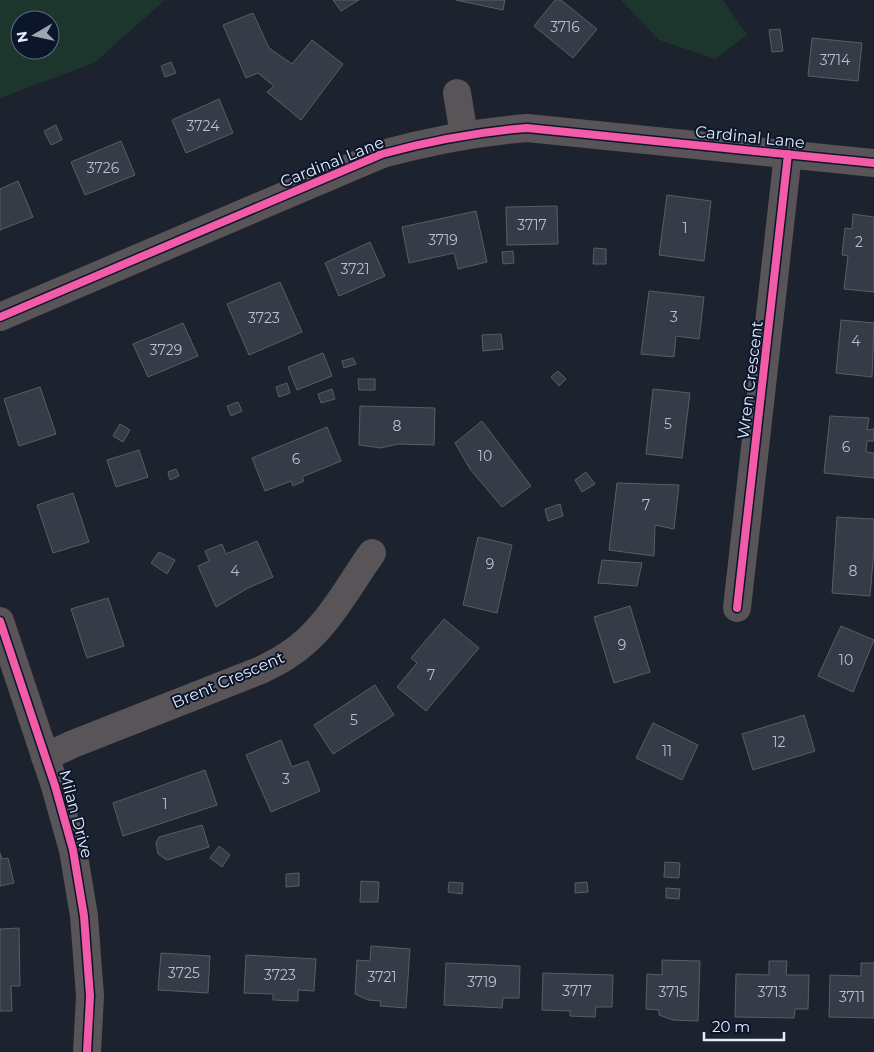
<svg xmlns="http://www.w3.org/2000/svg" width="874" height="1052" font-family="Montserrat,sans-serif">
<style>
.green{fill:#1d362d;fill-rule:evenodd}
.building{fill:#363c47;stroke:#585d68}
.lines{fill:none;stroke-linecap:round;stroke-linejoin:round}
.minor{stroke:#595457;stroke-width:28}
.cycleway-casing{stroke:#0b162b;stroke-width:11}
.cycleway{stroke:#f35aa7;stroke-width:8}
.labels{text-anchor:middle;dominant-baseline:central;stroke-width:4;stroke-linejoin:round;paint-order:stroke}
.number-label{font-size:14px;fill:#b8bfce}
.street-label{font-size:16px;fill:#e3ebfb;stroke:#0b162b}
</style>
<rect width="100%" height="100%" fill="#1c222e"/>
<g class="green">
<path d="M 0,0 L 165,0 L 94,63 L 0,98 ZM 20,20 L 50,20 L 50,50 L 20,50 Z"/>
<path d="M 621,0 L 723,0 L 747,35 L 715,59 L 659,40 Z"/>
</g>
<g class="building">
<path d="M 333,0 L 359,0 L 341,11 Z"/>
<path d="M 456,0 L 505,0 L 503,10 Z"/>
<path d="M 555,0 L 561,0 L 597,29 L 573,58 L 534,26 Z"/>
<path d="M 253,13 L 269,48 L 292,64 L 312,40 L 343,64 L 301,120 L 267,92 L 274,86 L 258,73 L 246,78 L 223,25 Z"/>
<path d="M 780,29 L 783,51 L 772,52 L 769,30 Z"/>
<path d="M 812,38 L 862,43 L 858,81 L 808,76 Z"/>
<path d="M 171,62 L 176,73 L 165,77 L 161,66 Z"/>
<path d="M 219,99 L 233,133 L 186,153 L 172,120 Z"/>
<path d="M 56,125 L 62,140 L 51,145 L 44,131 Z"/>
<path d="M 121,141 L 135,175 L 85,195 L 71,162 Z"/>
<path d="M 18,181 L 33,217 L 0,230 L 0,189 Z"/>
<path d="M 667,195 L 711,201 L 704,261 L 659,255 Z"/>
<path d="M 557,206 L 558,244 L 507,245 L 506,207 Z"/>
<path d="M 476,211 L 487,262 L 458,269 L 454,253 L 409,263 L 402,227 Z"/>
<path d="M 853,214 L 874,217 L 874,292 L 844,289 L 848,256 L 842,255 L 845,228 L 852,229 Z"/>
<path d="M 370,242 L 385,276 L 339,296 L 325,263 Z"/>
<path d="M 594,248 L 606,249 L 606,264 L 593,264 Z"/>
<path d="M 513,251 L 514,263 L 503,264 L 502,252 Z"/>
<path d="M 280,282 L 302,332 L 249,355 L 227,304 Z"/>
<path d="M 649,291 L 704,297 L 699,339 L 676,336 L 674,357 L 641,354 Z"/>
<path d="M 841,320 L 874,323 L 872,377 L 836,373 Z"/>
<path d="M 183,323 L 198,356 L 148,377 L 133,344 Z"/>
<path d="M 501,334 L 503,349 L 483,351 L 482,335 Z"/>
<path d="M 323,353 L 332,376 L 297,390 L 288,367 Z"/>
<path d="M 353,358 L 356,364 L 344,368 L 342,361 Z"/>
<path d="M 558,371 L 566,379 L 559,386 L 551,377 Z"/>
<path d="M 358,379 L 375,379 L 375,390 L 359,390 Z"/>
<path d="M 287,383 L 290,393 L 279,397 L 276,387 Z"/>
<path d="M 40,387 L 56,434 L 19,446 L 4,399 Z"/>
<path d="M 332,389 L 335,399 L 321,403 L 318,394 Z"/>
<path d="M 653,389 L 690,393 L 682,458 L 646,454 Z"/>
<path d="M 238,402 L 242,411 L 231,416 L 227,406 Z"/>
<path d="M 360,406 L 435,408 L 434,445 L 398,444 L 381,448 L 359,445 Z"/>
<path d="M 830,416 L 869,418 L 867,430 L 874,429 L 874,441 L 867,441 L 866,452 L 874,453 L 874,478 L 824,473 Z"/>
<path d="M 482,421 L 531,486 L 502,507 L 470,469 L 455,443 Z"/>
<path d="M 120,424 L 130,430 L 123,442 L 113,436 Z"/>
<path d="M 327,427 L 341,461 L 302,477 L 304,481 L 293,486 L 291,481 L 265,491 L 252,458 Z"/>
<path d="M 139,450 L 148,477 L 116,487 L 107,460 Z"/>
<path d="M 176,469 L 179,476 L 170,480 L 168,472 Z"/>
<path d="M 586,472 L 595,484 L 582,492 L 575,480 Z"/>
<path d="M 617,483 L 679,485 L 674,529 L 655,525 L 654,556 L 609,550 Z"/>
<path d="M 73,493 L 89,542 L 53,553 L 37,505 Z"/>
<path d="M 560,504 L 563,516 L 548,521 L 545,509 Z"/>
<path d="M 837,517 L 874,519 L 874,550 L 870,596 L 832,593 Z"/>
<path d="M 478,537 L 512,545 L 497,613 L 463,605 Z"/>
<path d="M 257,541 L 273,577 L 248,588 L 216,607 L 198,566 L 209,561 L 205,551 L 222,544 L 226,554 Z"/>
<path d="M 159,552 L 175,560 L 167,574 L 151,563 Z"/>
<path d="M 602,560 L 642,563 L 637,586 L 598,583 Z"/>
<path d="M 108,598 L 124,646 L 87,658 L 71,609 Z"/>
<path d="M 630,606 L 650,672 L 614,683 L 594,617 Z"/>
<path d="M 444,619 L 479,648 L 426,711 L 397,687 L 417,663 L 411,658 Z"/>
<path d="M 841,626 L 874,640 L 853,692 L 818,676 Z"/>
<path d="M 375,685 L 394,715 L 333,754 L 314,725 Z"/>
<path d="M 804,715 L 815,751 L 753,770 L 742,734 Z"/>
<path d="M 653,723 L 698,745 L 682,780 L 636,758 Z"/>
<path d="M 281,740 L 292,767 L 308,761 L 320,791 L 271,812 L 246,755 Z"/>
<path d="M 205,770 L 217,805 L 123,836 L 113,803 Z"/>
<path d="M 202,825 L 209,847 L 167,860 L 158,854 L 156,843 L 159,837 Z"/>
<path d="M 219,846 L 230,855 L 222,867 L 210,858 Z"/>
<path d="M 0,853 L 2,859 L 8,858 L 14,883 L 0,886 Z"/>
<path d="M 665,862 L 680,863 L 679,878 L 664,877 Z"/>
<path d="M 299,873 L 299,886 L 286,887 L 286,874 Z"/>
<path d="M 361,881 L 379,882 L 378,902 L 360,902 Z"/>
<path d="M 449,882 L 463,883 L 462,894 L 448,892 Z"/>
<path d="M 587,882 L 588,892 L 575,893 L 575,883 Z"/>
<path d="M 666,888 L 680,889 L 679,899 L 666,898 Z"/>
<path d="M 19,928 L 20,986 L 11,986 L 12,1011 L 0,1011 L 0,929 Z"/>
<path d="M 371,946 L 410,949 L 406,1008 L 380,1006 L 381,1001 L 368,1000 L 355,994 L 357,960 L 370,961 Z"/>
<path d="M 161,953 L 210,956 L 208,993 L 158,990 Z"/>
<path d="M 246,955 L 316,959 L 314,991 L 298,990 L 298,1001 L 273,1000 L 273,994 L 244,993 Z"/>
<path d="M 662,960 L 700,961 L 698,1021 L 673,1020 L 659,1015 L 659,1010 L 646,1009 L 647,974 L 662,975 Z"/>
<path d="M 769,961 L 787,961 L 786,975 L 809,975 L 808,1009 L 795,1009 L 794,1018 L 735,1017 L 736,974 L 769,975 Z"/>
<path d="M 446,963 L 520,966 L 519,998 L 503,998 L 502,1008 L 444,1005 Z"/>
<path d="M 861,963 L 874,963 L 874,1018 L 829,1017 L 830,975 L 861,976 Z"/>
<path d="M 543,973 L 613,975 L 612,1007 L 596,1007 L 595,1017 L 570,1016 L 570,1011 L 542,1010 Z"/>
</g>
<g class="lines">
<g class="minor">
<path d="M 457,93 L 464,135"/>
<path d="M 0,317 L 382,154 C 430,141 477,132 527,128 L 874,163"/>
<path d="M 737,608 L 788,154"/>
<path d="M 0,621 L 55,786 L 73,850 L 84,916 L 90,996 L 87,1052"/>
<path d="M 45,757 L 73,744 L 261,670 C 270,665 280,661 288,655 C 326,631 347,588 372,553"/>
</g>
<defs>
<g id="cycleway">
<path d="M 0,317 L 382,154 C 430,141 477,132 527,128 L 874,163"/>
<path d="M 737,608 L 788,154"/>
<path d="M 0,621 L 55,786 L 73,850 L 84,916 L 90,996 L 87,1052"/>
</g>
</defs>
<use href="#cycleway" class="cycleway-casing"/>
<use href="#cycleway" class="cycleway"/>
</g>
<g class="labels">
<g class="number-label">
<text x="565" y="27">3716</text>
<text x="835" y="60">3714</text>
<text x="203" y="126">3724</text>
<text x="103" y="168">3726</text>
<text x="532" y="225">3717</text>
<text x="685" y="228">1</text>
<text x="443" y="240">3719</text>
<text x="859" y="242">2</text>
<text x="355" y="269">3721</text>
<text x="674" y="317">3</text>
<text x="264" y="318">3723</text>
<text x="856" y="341">4</text>
<text x="166" y="350">3729</text>
<text x="668" y="424">5</text>
<text x="397" y="426">8</text>
<text x="846" y="447">6</text>
<text x="485" y="456">10</text>
<text x="296" y="459">6</text>
<text x="646" y="505">7</text>
<text x="490" y="564">9</text>
<text x="235" y="571">4</text>
<text x="853" y="571">8</text>
<text x="622" y="645">9</text>
<text x="846" y="660">10</text>
<text x="431" y="675">7</text>
<text x="354" y="720">5</text>
<text x="779" y="742">12</text>
<text x="667" y="751">11</text>
<text x="286" y="779">3</text>
<text x="165" y="804">1</text>
<text x="184" y="973">3725</text>
<text x="280" y="975">3723</text>
<text x="382" y="977">3721</text>
<text x="482" y="982">3719</text>
<text x="577" y="991">3717</text>
<text x="673" y="992">3715</text>
<text x="772" y="992">3713</text>
<text x="852" y="997">3711</text>
</g>
<g class="street-label">
<text transform="translate(750 137) rotate(6)">Cardinal Lane</text>
<text transform="translate(332 162) rotate(-22)">Cardinal Lane</text>
<text transform="translate(750 380) rotate(-83)">Wren Crescent</text>
<text transform="translate(228 680) rotate(-23)">Brent Crescent</text>
<text transform="translate(76 814) rotate(75)">Milan Drive</text>
</g>
</g>
<g transform="translate(35 35) rotate(261)"><circle r="24" fill="#0b162b" stroke="#616b7e"/>
<path d="M0-4L9 19L0 12L-9 19Z" fill="#9da5b3"/>
<text y="-8" font-size="14" font-weight="bold" text-anchor="middle" fill="#e3ebfb">N</text>
</g>
<path d="M704 1032v8h80v-8" fill="none" stroke="#e3ebfb" stroke-width="2.5"/>
<text x="712" y="1032" font-size="15" fill="#e3ebfb" stroke="#0b162b" stroke-width="4" paint-order="stroke">20 m</text>
</svg>
